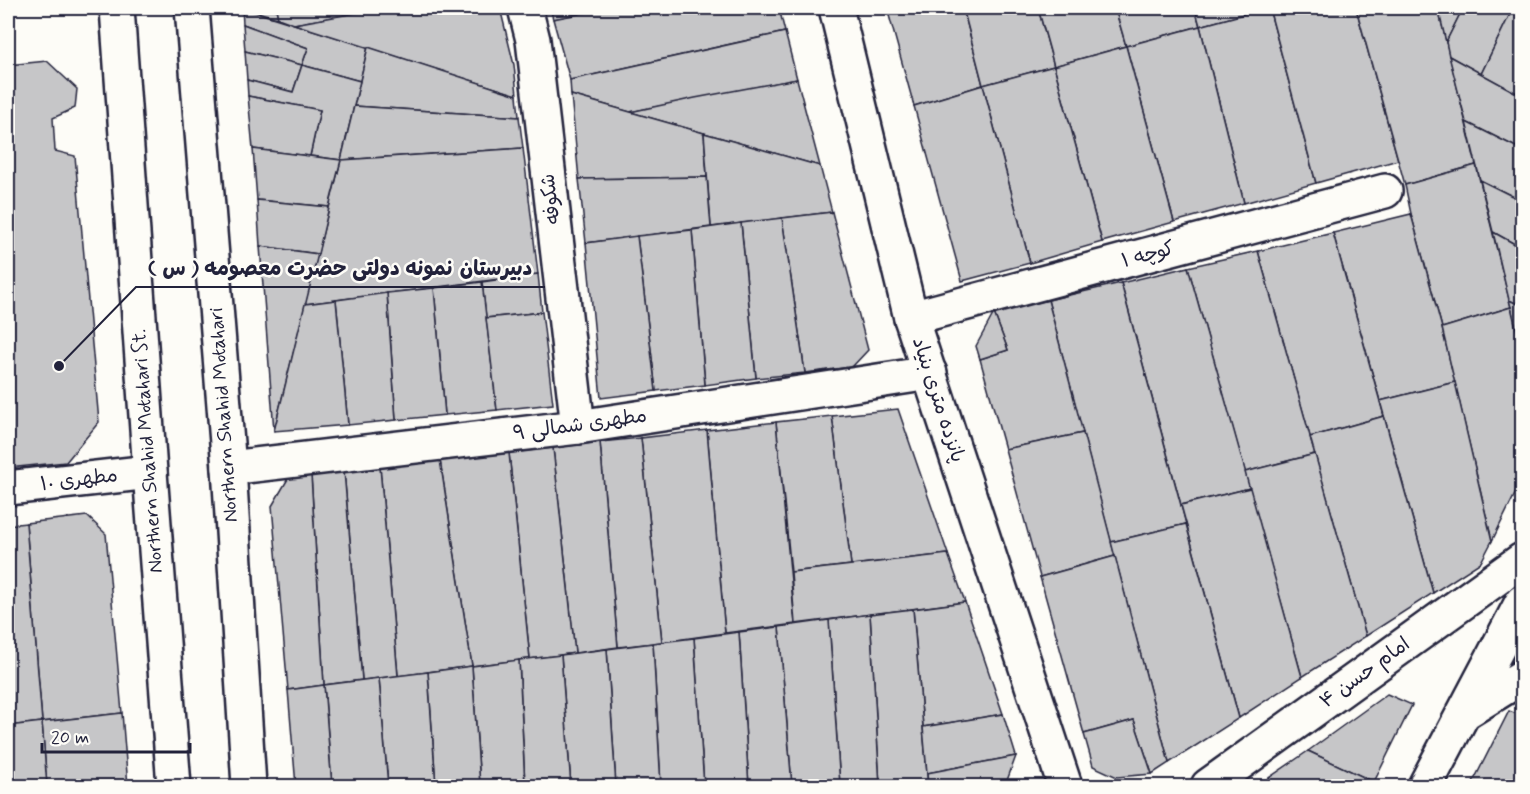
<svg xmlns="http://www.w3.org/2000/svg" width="1530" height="794" font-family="Mynerve,'Playpen Sans Arabic',sans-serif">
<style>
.building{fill:#c6c6c8;stroke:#22223b;stroke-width:1.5}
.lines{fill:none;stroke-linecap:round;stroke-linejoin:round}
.minor-casing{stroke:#22223b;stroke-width:38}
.major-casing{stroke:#22223b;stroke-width:38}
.minor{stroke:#fdfcf7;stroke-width:33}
.major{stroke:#fdfcf7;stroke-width:33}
.labels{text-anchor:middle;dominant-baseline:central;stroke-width:5;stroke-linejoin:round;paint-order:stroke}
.street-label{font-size:20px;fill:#22223b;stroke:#fdfcf7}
.leader{fill:none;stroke:#22223b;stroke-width:2}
.callout-dot{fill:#22223b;stroke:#fdfcf7;stroke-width:2}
.callout-label{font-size:21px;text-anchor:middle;font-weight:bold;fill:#22223b;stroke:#fdfcf7;stroke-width:5;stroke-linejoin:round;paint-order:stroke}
</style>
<rect width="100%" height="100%" fill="#fdfcf7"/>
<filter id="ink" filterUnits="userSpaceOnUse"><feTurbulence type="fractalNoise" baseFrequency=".0167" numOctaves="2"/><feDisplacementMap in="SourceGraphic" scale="12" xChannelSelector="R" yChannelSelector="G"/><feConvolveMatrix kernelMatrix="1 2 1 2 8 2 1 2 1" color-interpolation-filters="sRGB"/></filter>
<g filter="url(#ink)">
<g class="building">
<path d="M 242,8 L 368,47 L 360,81 L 302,65 L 308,48 L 243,24 Z"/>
<path d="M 244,8 L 276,8 L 278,18 Z"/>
<path d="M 276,8 L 384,8 L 294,24 L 278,18 Z"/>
<path d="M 384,8 L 500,8 L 514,65 L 517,95 L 294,24 Z"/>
<path d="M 550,8 L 610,8 L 553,19 Z"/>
<path d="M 610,8 L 779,8 L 785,32 L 570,80 L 553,19 Z"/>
<path d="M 887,8 L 963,8 L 983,85 L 914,106 Z"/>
<path d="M 963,8 L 1038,8 L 1054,66 L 983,85 Z"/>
<path d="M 1038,8 L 1115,8 L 1126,46 L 1054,66 Z"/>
<path d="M 1115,8 L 1195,8 L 1200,26 L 1126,46 Z"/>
<path d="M 1195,8 L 1266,8 L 1200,26 Z"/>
<path d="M 1266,8 L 1269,8 L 1316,183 L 1244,203 L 1200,26 Z"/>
<path d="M 1269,8 L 1356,8 L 1398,160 L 1316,183 Z"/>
<path d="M 1356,8 L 1438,8 L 1476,165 L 1405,185 Z"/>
<path d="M 1438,8 L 1463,8 L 1446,42 Z"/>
<path d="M 1463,8 L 1513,8 L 1481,74 L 1449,56 L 1446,42 Z"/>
<path d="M 1513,8 L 1522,8 L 1522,96 L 1481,74 Z"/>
<path d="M 243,24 L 308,48 L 302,65 L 245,51 Z"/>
<path d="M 1200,26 L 1244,203 L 1174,222 L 1126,46 Z"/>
<path d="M 785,32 L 797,79 L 630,112 L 571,95 L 570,80 Z"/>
<path d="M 1126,46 L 1174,222 L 1102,242 L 1054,66 Z"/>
<path d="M 368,47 L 517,95 L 519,117 L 354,106 Z"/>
<path d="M 245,51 L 302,65 L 293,92 L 247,80 Z"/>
<path d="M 1449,56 L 1522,96 L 1522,150 L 1466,122 Z"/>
<path d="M 47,61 L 77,89 L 75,108 L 53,118 L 55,151 L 75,156 L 99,422 L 66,462 L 8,468 L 8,65 Z"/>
<path d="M 302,65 L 360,81 L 341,160 L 310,156 L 320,110 L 248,96 L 247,80 L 293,92 Z"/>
<path d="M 1054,66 L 1102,242 L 1030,263 L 983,85 Z"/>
<path d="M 797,79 L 820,166 L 630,112 L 695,98 Z"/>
<path d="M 983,85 L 1030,263 L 962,281 L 914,106 Z"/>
<path d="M 571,95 L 704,133 L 707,177 L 579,179 Z"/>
<path d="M 248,96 L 320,110 L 310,156 L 253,149 Z"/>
<path d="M 354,106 L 519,117 L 523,148 L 341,160 Z"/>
<path d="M 1466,122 L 1522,150 L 1522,201 L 1480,180 Z"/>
<path d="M 704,133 L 820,166 L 832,212 L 711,227 Z"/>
<path d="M 523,148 L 538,274 L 305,304 L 341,160 Z"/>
<path d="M 253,149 L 341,160 L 329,207 L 257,200 Z"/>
<path d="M 1476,165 L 1511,307 L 1442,328 L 1411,214 L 1405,185 Z"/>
<path d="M 707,177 L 711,227 L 586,243 L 579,179 Z"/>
<path d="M 1480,180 L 1522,201 L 1522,248 L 1493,232 Z"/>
<path d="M 257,200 L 329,207 L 318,254 L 260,246 Z"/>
<path d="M 832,212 L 868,350 L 852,367 L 805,373 L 782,218 Z"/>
<path d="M 1411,214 L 1442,328 L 1455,382 L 1380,401 L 1333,233 Z"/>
<path d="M 782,218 L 805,373 L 756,378 L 741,223 Z"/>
<path d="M 741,223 L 756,378 L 705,385 L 692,230 Z"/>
<path d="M 692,230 L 705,385 L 656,391 L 637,236 Z"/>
<path d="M 1493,232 L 1522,248 L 1522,306 L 1509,300 Z"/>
<path d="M 1333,233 L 1384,416 L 1310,437 L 1258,251 Z"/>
<path d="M 637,236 L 656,391 L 601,398 L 586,243 Z"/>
<path d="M 260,246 L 318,254 L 274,431 Z"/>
<path d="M 1258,251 L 1315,454 L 1245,472 L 1188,267 Z"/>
<path d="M 1188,267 L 1250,488 L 1181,505 L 1121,283 Z"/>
<path d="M 538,274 L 542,312 L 486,318 L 482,282 Z"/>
<path d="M 482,282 L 497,410 L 445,415 L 434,288 Z"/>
<path d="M 1121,283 L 1186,524 L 1111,542 L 1048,300 Z"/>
<path d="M 434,288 L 445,415 L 396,420 L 387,293 Z"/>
<path d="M 387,293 L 396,420 L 348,425 L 336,300 Z"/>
<path d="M 336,300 L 348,425 L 274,431 L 305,304 Z"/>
<path d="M 1048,300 L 1083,433 L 1005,449 L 980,359 L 1008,350 L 994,313 Z"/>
<path d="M 1509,300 L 1522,306 L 1522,353 L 1511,307 Z"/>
<path d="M 1511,307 L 1522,353 L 1522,480 L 1492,541 L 1442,328 Z"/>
<path d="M 542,312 L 553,404 L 497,410 L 486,318 Z"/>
<path d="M 994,313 L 1008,350 L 980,359 L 976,346 Z"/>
<path d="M 1455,382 L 1492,541 L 1481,562 L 1433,593 L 1380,401 Z"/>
<path d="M 898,409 L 948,554 L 851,565 L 832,416 Z"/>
<path d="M 832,416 L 851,565 L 791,572 L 776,422 Z"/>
<path d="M 1384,416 L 1433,593 L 1366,636 L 1310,437 Z"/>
<path d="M 776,422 L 795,624 L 725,633 L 707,430 Z"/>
<path d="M 707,430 L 725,633 L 662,642 L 641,438 Z"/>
<path d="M 1083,433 L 1115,556 L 1040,577 L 1005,449 Z"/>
<path d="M 641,438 L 662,642 L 618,647 L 600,442 Z"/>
<path d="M 600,442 L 618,647 L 575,653 L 553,448 Z"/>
<path d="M 553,448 L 575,653 L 530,659 L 509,453 Z"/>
<path d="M 509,453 L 530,659 L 472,666 L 440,460 Z"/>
<path d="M 1315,454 L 1366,636 L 1302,677 L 1245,472 Z"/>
<path d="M 440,460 L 472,666 L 398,676 L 380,467 Z"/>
<path d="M 380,467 L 398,676 L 362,680 L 344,471 Z"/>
<path d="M 344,471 L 362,680 L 324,685 L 311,475 Z"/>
<path d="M 311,475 L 324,685 L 288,690 L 272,506 L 289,477 Z"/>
<path d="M 1250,488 L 1302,677 L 1239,718 L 1181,505 Z"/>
<path d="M 87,516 L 106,534 L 122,713 L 42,722 L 26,523 Z"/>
<path d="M 26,523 L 42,722 L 8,726 L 8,525 Z"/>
<path d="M 1186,524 L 1239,718 L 1169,763 L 1111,542 Z"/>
<path d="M 948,554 L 965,602 L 795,624 L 791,572 Z"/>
<path d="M 1115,556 L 1169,763 L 1152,774 L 1134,720 L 1084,734 L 1040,577 Z"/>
<path d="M 965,602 L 1003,714 L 923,727 L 913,609 Z"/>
<path d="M 913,609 L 928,786 L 880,786 L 870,614 Z"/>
<path d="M 870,614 L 880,786 L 840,786 L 829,620 Z"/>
<path d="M 829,620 L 840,786 L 792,786 L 779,627 Z"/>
<path d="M 779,627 L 792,786 L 749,786 L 739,632 Z"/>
<path d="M 739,632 L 749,786 L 704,786 L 694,638 Z"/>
<path d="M 694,638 L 704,786 L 661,786 L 653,643 Z"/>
<path d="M 653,643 L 661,786 L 616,786 L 607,649 Z"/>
<path d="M 607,649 L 616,786 L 571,786 L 561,655 Z"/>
<path d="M 561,655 L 571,786 L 525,786 L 519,660 Z"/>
<path d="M 519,660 L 525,786 L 480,786 L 472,666 Z"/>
<path d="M 472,666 L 480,786 L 436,786 L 428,672 Z"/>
<path d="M 428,672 L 436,786 L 388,786 L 379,678 Z"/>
<path d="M 379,678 L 388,786 L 332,786 L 324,685 Z"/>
<path d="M 324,685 L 332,786 L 296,786 L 288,690 Z"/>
<path d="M 1387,694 L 1412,705 L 1374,782 L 1308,751 Z"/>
<path d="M 1509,711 L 1522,716 L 1522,786 L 1471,786 Z"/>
<path d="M 122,713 L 128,786 L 47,786 L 42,722 Z"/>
<path d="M 1003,714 L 1016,756 L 927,773 L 923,727 Z"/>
<path d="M 1134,720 L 1152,774 L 1117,777 L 1093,766 L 1084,734 Z"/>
<path d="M 42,722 L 47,786 L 8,786 L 8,726 Z"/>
<path d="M 1308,751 L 1374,782 L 1372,786 L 1257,786 Z"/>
<path d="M 1016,756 L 1005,786 L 928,786 L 927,773 Z"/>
</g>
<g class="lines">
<defs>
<g id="minor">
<path d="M 117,8 L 150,472 L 174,786"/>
<path d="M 192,8 L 229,468 L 249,786"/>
<path d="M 525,8 L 533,40 L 578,427"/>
<path d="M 836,8 L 911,318 L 1065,786"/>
<path d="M 911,318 L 1385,191"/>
<path d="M 229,468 L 578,427 L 930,373"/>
<path d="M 8,488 L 150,472"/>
<path d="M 1464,713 L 1522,677"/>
<path d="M 1208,786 L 1522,560"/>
</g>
<path id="major" d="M 1425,786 L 1522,602"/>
</defs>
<use href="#minor" class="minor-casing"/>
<use href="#major" class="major-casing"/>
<use href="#minor" class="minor"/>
<use href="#major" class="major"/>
</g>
</g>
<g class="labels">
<g class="street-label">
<text transform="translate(551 199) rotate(-97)">شکوفه</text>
<text transform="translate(1148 255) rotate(-15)">کوچه ۱</text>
<text transform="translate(938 400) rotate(72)">پانزده متری بنیاد</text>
<text transform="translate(224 415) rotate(-94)">Northern Shahid Motahari</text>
<text transform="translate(580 425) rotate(-8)">مطهری شمالی ۹</text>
<text transform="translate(148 451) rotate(-94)">Northern Shahid Motahari St.</text>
<text transform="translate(79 480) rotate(-7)">مطهری ۱۰</text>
<text transform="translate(1365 673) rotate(-36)">امام حسن ۴</text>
</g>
</g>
<path class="leader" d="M59 366L136 287H545"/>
<circle class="callout-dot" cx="59" cy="366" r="6"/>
<g class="callout-label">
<text x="340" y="275">دبیرستان نمونه دولتی حضرت معصومه ( س )</text>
</g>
<rect width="1530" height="794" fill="none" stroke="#fdfcf7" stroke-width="30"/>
<rect x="15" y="15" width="1500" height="764" fill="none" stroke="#22223b" stroke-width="2" filter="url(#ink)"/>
<path d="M42 743v9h148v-9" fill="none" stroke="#22223b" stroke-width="3"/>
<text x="51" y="743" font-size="18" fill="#22223b" stroke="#fdfcf7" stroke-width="4.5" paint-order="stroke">20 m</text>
</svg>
